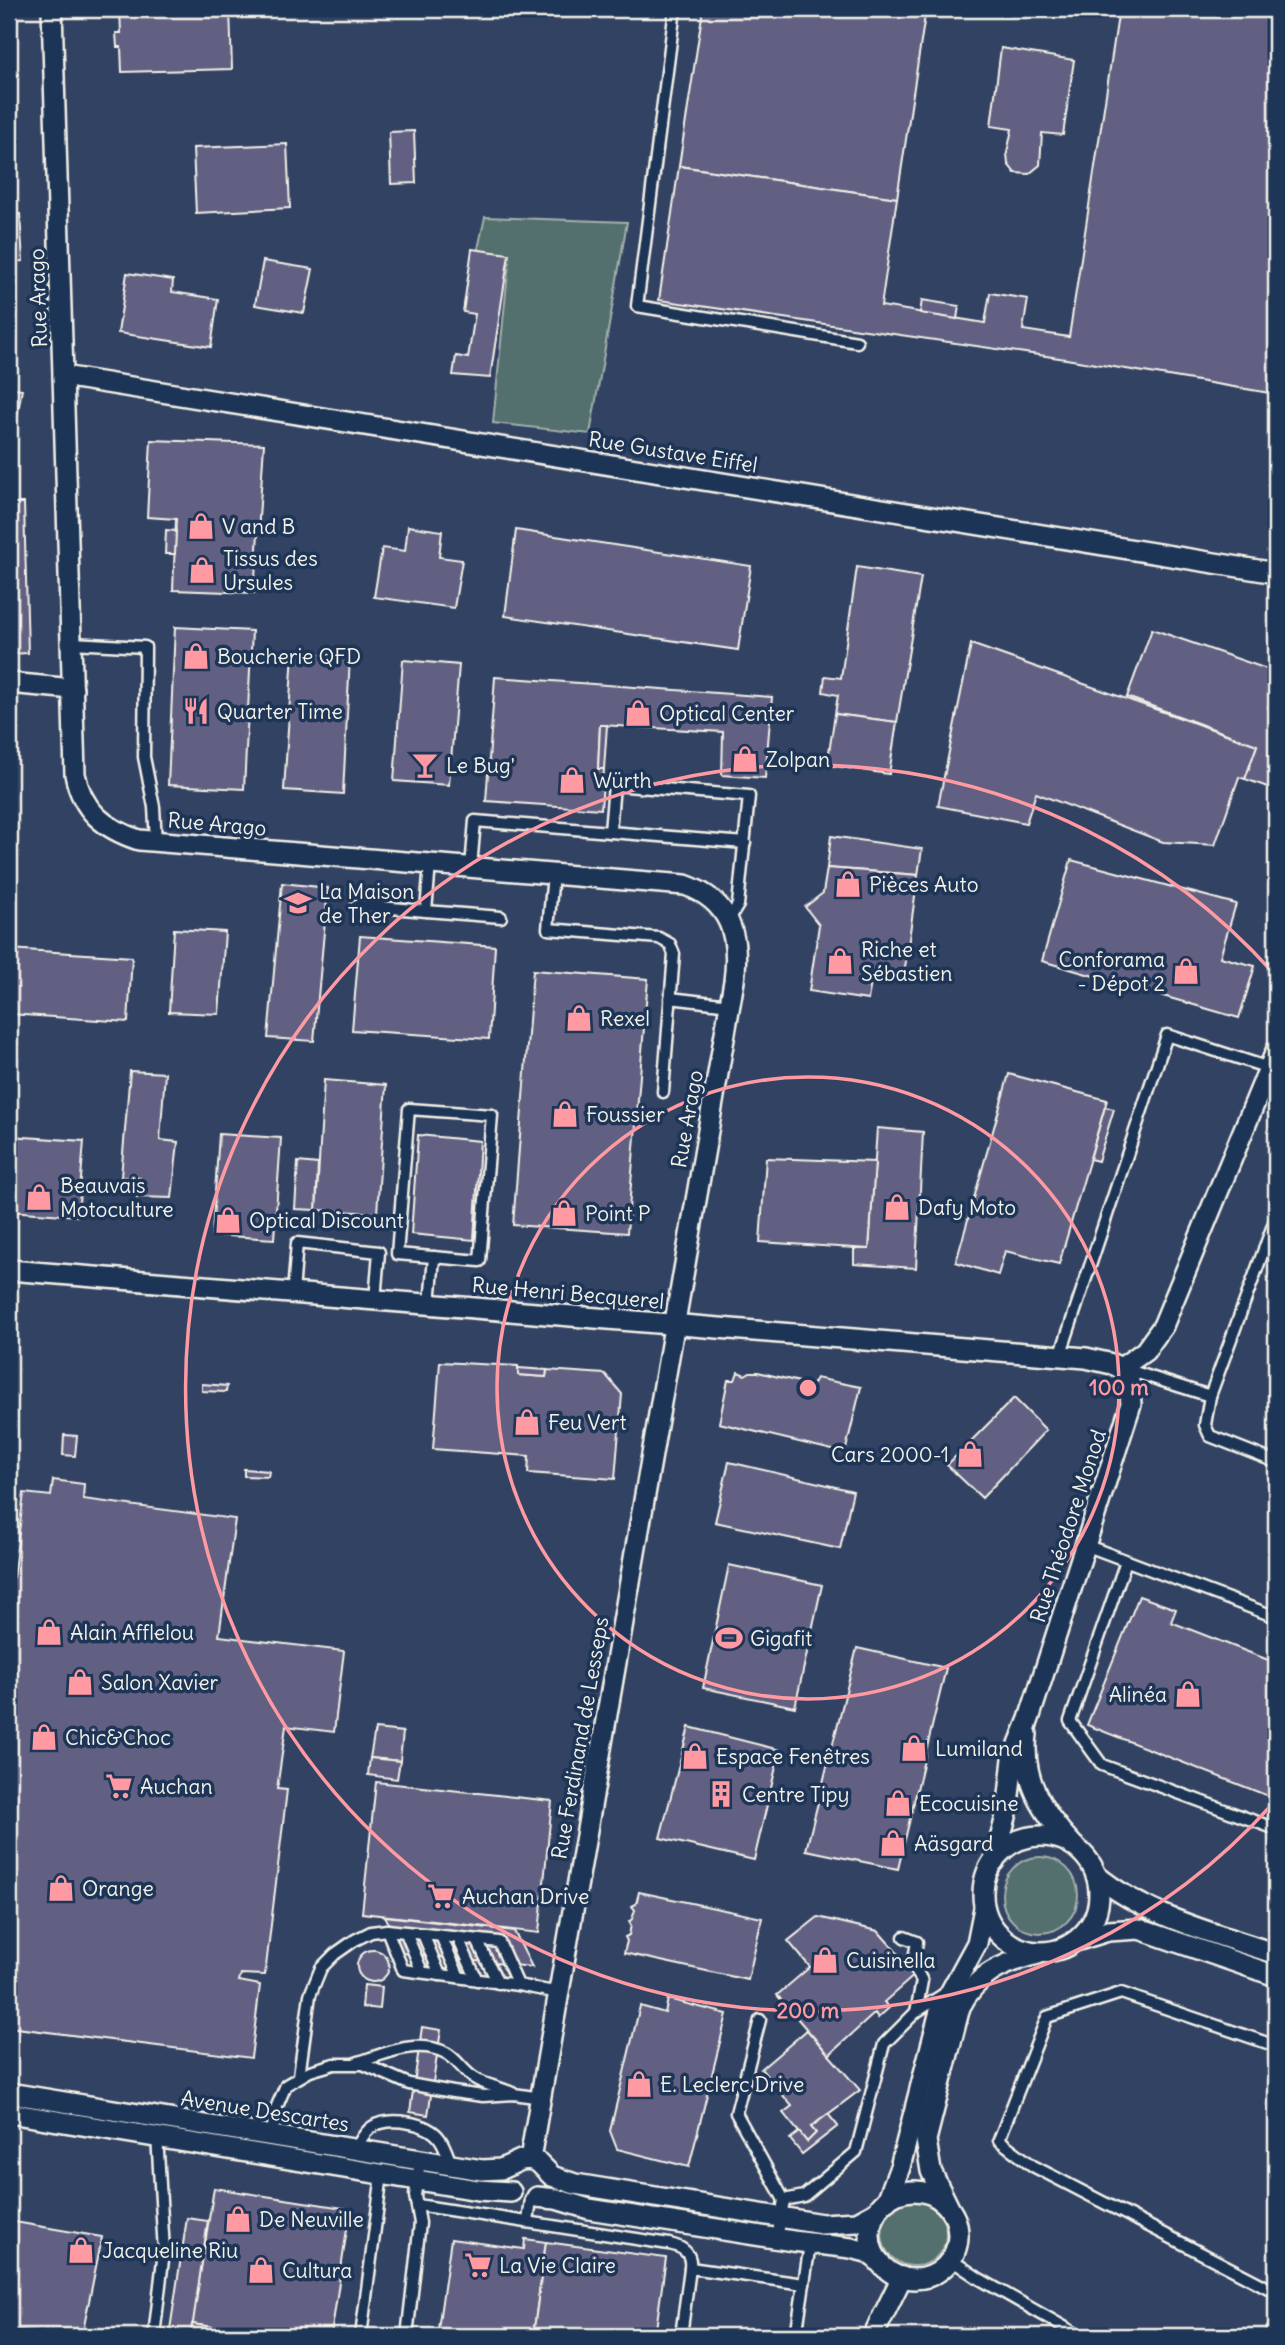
<svg xmlns="http://www.w3.org/2000/svg" width="1285" height="2345" font-family="Delius,sans-serif">
<style>
.built{fill:#324264}
.green{fill:#53706e;stroke:#a4b0ab;stroke-width:2}
.building{fill:#626182;stroke:#f4f1e8;stroke-width:2}
.lines{fill:none;stroke-linecap:round;stroke-linejoin:round}
.lane-casing{stroke:#f4f1e8;stroke-width:15}
.street-casing{stroke:#f4f1e8;stroke-width:24}
.lane{stroke:#1d3557;stroke-width:10}
.street{stroke:#1d3557;stroke-width:19}
.ring{fill:none;stroke:#ff9aa2;stroke-width:3.5}
.labels{text-anchor:middle;dominant-baseline:central;stroke-width:7;stroke-linejoin:round;paint-order:stroke}
.street-label{font-size:21px;fill:#f4f1e8;stroke:#1d3557}
.poi-label{font-size:21px;fill:#f4f1e8;stroke:#1d3557;text-anchor:start}
.centre{fill:#ff9aa2;stroke:#1d3557;stroke-width:3.5}
.ring-label{font-size:21px;text-anchor:middle;font-weight:bold;fill:#ff9aa2;stroke:#1d3557;stroke-width:7;stroke-linejoin:round;paint-order:stroke}
</style>
<rect width="100%" height="100%" fill="#1d3557"/>
<filter id="ink" filterUnits="userSpaceOnUse"><feTurbulence type="fractalNoise" baseFrequency=".0143" numOctaves="2"/><feDisplacementMap in="SourceGraphic" scale="14" xChannelSelector="R" yChannelSelector="G"/><feConvolveMatrix kernelMatrix="1 2 1 2 8 2 1 2 1" color-interpolation-filters="sRGB"/></filter>
<g filter="url(#ink)">
<rect class="built" x="9" y="9" width="1267" height="2327"/>
<g class="green">
<path d="M 485,217 L 627,222 L 590,434 L 493,423 L 509,262 L 478,249 Z"/>
<circle cx="1040" cy="1895" r="38"/>
<circle cx="914" cy="2234" r="32"/>
</g>
<g class="building">
<path d="M 120,9 L 230,9 L 232,69 L 122,72 L 121,47 L 117,47 L 116,33 L 121,33 Z"/>
<path d="M 703,9 L 926,9 L 897,198 L 679,166 Z"/>
<path d="M 1119,9 L 1276,9 L 1276,394 L 1066,359 L 659,300 L 679,166 L 897,198 L 881,306 L 985,323 L 990,293 L 1028,299 L 1023,330 L 1069,337 Z"/>
<path d="M 1001,48 L 1074,60 L 1063,135 L 1042,133 L 1040,165 L 1029,174 L 1015,173 L 1008,164 L 1007,153 L 1012,129 L 991,126 Z"/>
<path d="M 414,131 L 416,183 L 391,184 L 389,132 Z"/>
<path d="M 287,144 L 290,208 L 196,213 L 193,148 Z"/>
<path d="M 9,214 L 20,214 L 23,261 L 9,262 Z"/>
<path d="M 472,249 L 509,254 L 490,378 L 453,375 L 456,356 L 468,358 L 475,314 L 463,312 Z"/>
<path d="M 263,261 L 313,269 L 304,313 L 255,305 Z"/>
<path d="M 127,273 L 173,280 L 172,292 L 218,299 L 211,347 L 118,333 Z"/>
<path d="M 922,300 L 959,306 L 957,319 L 920,313 Z"/>
<path d="M 9,387 L 22,389 L 15,428 L 9,427 Z"/>
<path d="M 151,440 L 264,444 L 254,593 L 173,590 L 176,519 L 147,517 Z"/>
<path d="M 9,503 L 24,503 L 28,653 L 9,654 Z"/>
<path d="M 408,526 L 442,531 L 439,557 L 462,560 L 454,608 L 374,597 L 382,548 L 405,551 Z"/>
<path d="M 166,530 L 176,531 L 175,554 L 165,554 Z"/>
<path d="M 516,530 L 751,566 L 738,650 L 505,616 Z"/>
<path d="M 857,567 L 921,577 L 897,722 L 835,714 L 838,695 L 823,692 L 825,676 L 841,678 Z"/>
<path d="M 175,627 L 252,631 L 244,789 L 168,785 Z"/>
<path d="M 1152,629 L 1267,669 L 1275,687 L 1268,708 L 1276,711 L 1276,790 L 1245,779 L 1257,745 L 1127,697 Z"/>
<path d="M 971,644 L 1257,745 L 1245,779 L 1239,777 L 1215,845 L 1163,842 L 1036,793 L 1026,823 L 938,806 Z"/>
<path d="M 293,653 L 350,656 L 343,794 L 284,790 Z"/>
<path d="M 403,660 L 459,665 L 449,785 L 394,781 Z"/>
<path d="M 495,677 L 772,697 L 765,778 L 722,775 L 723,732 L 600,725 L 598,769 L 604,769 L 601,809 L 486,801 Z"/>
<path d="M 835,714 L 897,722 L 889,774 L 827,765 Z"/>
<path d="M 600,725 L 607,725 L 604,769 L 598,769 Z"/>
<path d="M 831,836 L 922,849 L 918,875 L 827,868 Z"/>
<path d="M 1071,860 L 1236,904 L 1220,957 L 1255,966 L 1239,1018 L 1042,961 Z"/>
<path d="M 827,868 L 918,875 L 904,975 L 873,970 L 868,1000 L 809,991 L 819,925 L 805,907 L 823,893 Z"/>
<path d="M 282,883 L 328,888 L 314,1041 L 268,1038 Z"/>
<path d="M 174,929 L 225,932 L 219,1014 L 169,1012 Z"/>
<path d="M 360,936 L 495,946 L 489,1039 L 352,1030 Z"/>
<path d="M 9,949 L 132,957 L 128,1022 L 9,1014 Z"/>
<path d="M 533,970 L 648,979 L 627,1233 L 513,1225 Z"/>
<path d="M 130,1071 L 165,1073 L 160,1140 L 178,1142 L 172,1198 L 137,1197 L 140,1178 L 121,1177 Z"/>
<path d="M 1009,1074 L 1107,1100 L 1059,1264 L 1005,1251 L 998,1275 L 956,1262 Z"/>
<path d="M 324,1080 L 386,1085 L 377,1213 L 316,1210 Z"/>
<path d="M 1105,1107 L 1114,1109 L 1098,1161 L 1090,1159 Z"/>
<path d="M 877,1128 L 923,1132 L 916,1268 L 854,1264 L 854,1249 L 869,1249 Z"/>
<path d="M 219,1134 L 281,1138 L 274,1239 L 212,1235 Z"/>
<path d="M 418,1135 L 480,1141 L 474,1240 L 411,1234 Z"/>
<path d="M 9,1136 L 84,1141 L 78,1216 L 9,1211 Z"/>
<path d="M 766,1158 L 875,1162 L 869,1249 L 760,1242 Z"/>
<path d="M 298,1162 L 318,1164 L 316,1210 L 295,1209 Z"/>
<path d="M 440,1362 L 518,1366 L 518,1375 L 546,1377 L 547,1370 L 605,1374 L 622,1394 L 615,1479 L 528,1473 L 529,1456 L 433,1449 Z"/>
<path d="M 518,1368 L 547,1370 L 546,1377 L 518,1375 Z"/>
<path d="M 738,1372 L 745,1375 L 750,1372 L 758,1372 L 812,1385 L 816,1378 L 861,1387 L 845,1453 L 719,1423 L 728,1380 L 735,1380 Z"/>
<path d="M 202,1384 L 227,1386 L 226,1392 L 202,1391 Z"/>
<path d="M 1014,1398 L 1046,1430 L 982,1498 L 947,1465 Z"/>
<path d="M 64,1435 L 77,1436 L 75,1456 L 63,1455 Z"/>
<path d="M 729,1462 L 853,1491 L 840,1549 L 715,1522 Z"/>
<path d="M 244,1469 L 269,1471 L 268,1477 L 244,1476 Z"/>
<path d="M 53,1480 L 84,1484 L 83,1499 L 235,1519 L 219,1636 L 344,1651 L 334,1732 L 286,1726 L 277,1789 L 287,1790 L 265,1975 L 241,1974 L 239,1981 L 260,1985 L 251,2058 L 9,2027 L 9,1610 L 24,1493 L 51,1496 Z"/>
<path d="M 729,1565 L 822,1585 L 795,1707 L 703,1688 Z"/>
<path d="M 1139,1596 L 1176,1609 L 1171,1622 L 1276,1663 L 1276,1799 L 1087,1725 Z"/>
<path d="M 857,1648 L 946,1668 L 898,1869 L 806,1850 Z"/>
<path d="M 689,1727 L 780,1750 L 754,1860 L 660,1838 Z"/>
<path d="M 375,1729 L 403,1732 L 400,1761 L 370,1758 Z"/>
<path d="M 370,1758 L 400,1761 L 397,1779 L 368,1775 Z"/>
<path d="M 376,1782 L 552,1801 L 539,1933 L 362,1913 Z"/>
<path d="M 639,1892 L 762,1918 L 748,1980 L 624,1953 L 627,1941 L 625,1937 L 629,1935 L 631,1925 L 629,1922 L 632,1919 L 635,1910 L 632,1906 L 636,1904 Z"/>
<path d="M 385,1916 L 514,1931 L 532,1967 L 403,1953 Z"/>
<path d="M 818,1917 L 878,1931 L 916,1974 L 884,2002 L 889,2008 L 878,2018 L 875,2013 L 829,2055 L 777,1995 L 810,1967 L 788,1941 Z"/>
<circle cx="373" cy="1966" r="16"/>
<path d="M 364,1985 L 382,1987 L 380,2009 L 362,2007 Z"/>
<path d="M 668,1999 L 727,2014 L 689,2167 L 617,2149 L 610,2131 L 640,2006 L 665,2013 Z"/>
<path d="M 422,2027 L 441,2030 L 428,2115 L 410,2112 Z"/>
<path d="M 807,2030 L 860,2090 L 811,2127 L 816,2133 L 807,2142 L 783,2113 L 792,2106 L 761,2069 Z"/>
<path d="M 828,2114 L 838,2126 L 802,2154 L 790,2139 L 799,2132 L 807,2142 L 816,2133 L 811,2127 Z"/>
<path d="M 214,2188 L 350,2209 L 331,2336 L 274,2336 L 192,2324 Z"/>
<path d="M 187,2218 L 208,2221 L 191,2336 L 169,2336 Z"/>
<path d="M 9,2221 L 102,2237 L 82,2336 L 9,2329 Z"/>
<path d="M 451,2239 L 524,2249 L 525,2239 L 546,2242 L 533,2336 L 437,2336 Z"/>
<path d="M 546,2242 L 666,2258 L 655,2336 L 533,2336 Z"/>
<path d="M 192,2324 L 274,2336 L 191,2336 Z"/>
<path d="M 9,2329 L 70,2336 L 9,2336 Z"/>
</g>
<g class="lines">
<defs>
<g id="lane">
<path d="M 675,9 L 637,306 L 857,342"/>
<path d="M 72,643 L 145,647 L 144,757 L 154,807 L 156,842"/>
<path d="M 610,832 L 614,785 L 749,796 L 738,905 L 728,921"/>
<path d="M 430,864 L 426,911 L 501,917"/>
<path d="M 471,867 L 475,821 L 745,843"/>
<path d="M 553,874 L 548,929 L 659,938 L 670,944 L 674,954 L 663,1092"/>
<path d="M 357,905 L 426,911"/>
<path d="M 670,998 L 730,1005"/>
<path d="M 409,1109 L 492,1115 L 480,1261 L 397,1254 Z"/>
<path d="M 293,1293 L 297,1243 L 379,1252 L 375,1300"/>
<path d="M 430,1304 L 434,1257"/>
<path d="M 1060,1356 L 1167,1035 L 1269,1068"/>
<path d="M 1125,1369 L 1210,1396 L 1276,1217"/>
<path d="M 1210,1396 L 1205,1425 L 1210,1436 L 1276,1462"/>
<path d="M 1085,1545 L 1276,1617"/>
<path d="M 1126,1561 L 1070,1721 L 1102,1765 L 1276,1829"/>
<path d="M 387,1930 L 403,1970 L 518,1985"/>
<path d="M 406,1933 L 422,1972"/>
<path d="M 423,1934 L 440,1975"/>
<path d="M 441,1936 L 459,1977"/>
<path d="M 904,1937 L 917,1942 L 913,1964 L 922,1981 L 916,2012"/>
<path d="M 458,1938 L 477,1980"/>
<path d="M 477,1940 L 498,1983"/>
<path d="M 760,2020 L 736,2113 L 784,2200 L 777,2239"/>
<path d="M 1276,2046 L 1121,1993 L 1047,2017 L 999,2140 L 1033,2166 L 1276,2292"/>
<path d="M 356,2063 C 384,2054 417,2038 446,2053 C 457,2059 463,2071 474,2078 C 486,2086 501,2087 514,2094"/>
<path d="M 299,2076 L 310,1995 L 321,1968 L 335,1954 L 355,1940 L 371,1932 L 387,1930 L 499,1942 L 518,1985 L 559,1993"/>
<path d="M 271,2137 L 277,2106 L 286,2085 L 310,2071 L 334,2064 L 363,2064 L 409,2084 L 453,2092 L 483,2096 L 514,2094 L 541,2098"/>
<path d="M 355,2149 C 360,2142 364,2132 372,2127 C 389,2116 428,2122 440,2139 C 445,2146 448,2156 451,2164"/>
<path d="M 784,2200 L 804,2196 L 856,2152 L 884,2044 L 916,2012 L 944,1994"/>
<path d="M 417,2205 L 669,2244 C 683,2247 692,2253 690,2268"/>
<path d="M 528,2222 L 531,2199"/>
<path d="M 950,2259 L 978,2278 L 1080,2336"/>
<path d="M 154,2336 L 164,2251 L 157,2135"/>
<path d="M 361,2336 L 382,2174"/>
<path d="M 407,2336 L 420,2223 L 415,2196 L 420,2160"/>
<path d="M 681,2336 L 690,2268 L 804,2284"/>
<path d="M 796,2336 L 810,2244"/>
<path d="M 1271,2336 L 1276,2323"/>
</g>
<g id="street">
<path d="M 52,9 L 75,774 C 82,811 105,829 139,840 L 685,885 C 731,901 740,937 734,981 L 530,2159"/>
<path d="M 63,376 L 1276,573"/>
<path d="M 9,683 L 73,689"/>
<path d="M 9,1270 L 1086,1358 L 1112,1364 L 1121,1368"/>
<path d="M 1027,1734 C 1021,1779 1043,1813 1072,1844"/>
<circle cx="1041" cy="1894" r="58"/>
<path d="M 994,1861 L 1007,1813 L 1013,1759 L 1029,1719 L 1131,1404 L 1129,1381 L 1121,1368 L 1145,1351 L 1163,1326 L 1276,1051"/>
<path d="M 1096,1875 C 1147,1917 1214,1933 1276,1954"/>
<path d="M 1079,1940 L 1108,1931 L 1139,1929 L 1276,1976"/>
<path d="M 9,2093 L 482,2170 L 501,2169 L 521,2160 L 530,2159 L 539,2163 L 552,2176 L 575,2184 L 822,2224 L 857,2222 L 877,2211"/>
<path d="M 9,2113 L 478,2190 L 511,2192"/>
<circle cx="914" cy="2235" r="44"/>
<path d="M 537,2197 L 556,2199 L 589,2209 L 793,2241 L 851,2248 L 867,2252 L 880,2262"/>
<path d="M 887,2201 L 900,2167 L 940,2011 L 977,1943 L 984,1908"/>
<path d="M 951,2212 L 931,2171 L 926,2140 L 960,2007 C 976,1974 1004,1963 1038,1954"/>
<path d="M 873,2336 L 902,2277"/>
</g>
</defs>
<use href="#lane" class="lane-casing"/>
<use href="#street" class="street-casing"/>
<use href="#lane" class="lane"/>
<use href="#street" class="street"/>
</g>
</g>
<g class="ring">
<circle cx="808" cy="1388" r="311"/>
<path d="M1275 1801A623 623 0 1 1 1275 975"/>
</g>
<defs>
<symbol id="shop-bare" viewBox="-9 -9 18 18"><path d="M-5-2.5h2.3a2.7 3.5 0 0 1 5.4 0H5L5.5 6h-11ZM-1.5-2.5h3a1.5 2.3 0 0 0-3 0Z" fill="#ff9aa2" stroke="#1d3557" stroke-width="2.5" paint-order="stroke"/></symbol>
<symbol id="restaurant-bare" viewBox="-9 -9 18 18"><path d="M-5-6h1v4h1v-4h1v4h1v-4h1v5L-1.5 .5V6h-2V.5L-5-1ZM5-6V6H3V1.5H1.5Q1.5-4 5-6Z" fill="#ff9aa2" stroke="#1d3557" stroke-width="2.5" paint-order="stroke"/></symbol>
<symbol id="bar-bare" viewBox="-9 -9 18 18"><path d="M-6-5H6L.8 .8V4.5H3.5V6h-7V4.5H-.8V.8Z" fill="#ff9aa2" stroke="#1d3557" stroke-width="2.5" paint-order="stroke"/></symbol>
<symbol id="school-bare" viewBox="-9 -9 18 18"><path d="M0-5L7-2L0 1L-7-2ZM-4 1L0 2.5L4 1V4Q0 6-4 4Z" fill="#ff9aa2" stroke="#1d3557" stroke-width="2.5" paint-order="stroke"/></symbol>
<symbol id="stadium-bare" viewBox="-9 -9 18 18"><path d="M0-5a6.5 5 0 1 0 0 10a6.5 5 0 1 0 0-10ZM-3.5-1.8h7v3.6h-7Z" fill="#ff9aa2" stroke="#1d3557" stroke-width="2.5" paint-order="stroke"/></symbol>
<symbol id="supermarket-bare" viewBox="-9 -9 18 18"><path d="M-6-5.5h2.5l.6 2H6L4.5 2H-2.5L-4.4-4H-6ZM-1.5 3.2a1.3 1.3 0 1 0 .1 0ZM3 3.2a1.3 1.3 0 1 0 .1 0Z" fill="#ff9aa2" stroke="#1d3557" stroke-width="2.5" paint-order="stroke"/></symbol>
<symbol id="building-bare" viewBox="-9 -9 18 18"><path d="M-4-6H4V6H1V3H-1V6H-4ZM-2.5-4.3h1.7v1.8h-1.7ZM.8-4.3h1.7v1.8H.8ZM-2.5-1h1.7V.8h-1.7ZM.8-1h1.7V.8H.8Z" fill="#ff9aa2" stroke="#1d3557" stroke-width="2.5" paint-order="stroke"/></symbol>
</defs>
<g fill-rule="evenodd">
<use href="#shop-bare" x="182" y="507" width="38" height="38"/>
<use href="#shop-bare" x="183" y="551" width="38" height="38"/>
<use href="#shop-bare" x="177" y="637" width="38" height="38"/>
<use href="#restaurant-bare" x="177" y="692" width="38" height="38"/>
<use href="#shop-bare" x="619" y="694" width="38" height="38"/>
<use href="#shop-bare" x="726" y="740" width="38" height="38"/>
<use href="#bar-bare" x="406" y="746" width="38" height="38"/>
<use href="#shop-bare" x="553" y="761" width="38" height="38"/>
<use href="#shop-bare" x="829" y="865" width="38" height="38"/>
<use href="#school-bare" x="279" y="884" width="38" height="38"/>
<use href="#shop-bare" x="821" y="942" width="38" height="38"/>
<use href="#shop-bare" x="1167" y="952" width="38" height="38"/>
<use href="#shop-bare" x="560" y="999" width="38" height="38"/>
<use href="#shop-bare" x="546" y="1095" width="38" height="38"/>
<use href="#shop-bare" x="20" y="1178" width="38" height="38"/>
<use href="#shop-bare" x="878" y="1188" width="38" height="38"/>
<use href="#shop-bare" x="545" y="1194" width="38" height="38"/>
<use href="#shop-bare" x="209" y="1201" width="38" height="38"/>
<use href="#shop-bare" x="508" y="1403" width="38" height="38"/>
<use href="#shop-bare" x="951" y="1435" width="38" height="38"/>
<use href="#shop-bare" x="30" y="1613" width="38" height="38"/>
<use href="#stadium-bare" x="710" y="1619" width="38" height="38"/>
<use href="#shop-bare" x="61" y="1663" width="38" height="38"/>
<use href="#shop-bare" x="1169" y="1675" width="38" height="38"/>
<use href="#shop-bare" x="25" y="1718" width="38" height="38"/>
<use href="#shop-bare" x="895" y="1729" width="38" height="38"/>
<use href="#shop-bare" x="676" y="1737" width="38" height="38"/>
<use href="#supermarket-bare" x="100" y="1767" width="38" height="38"/>
<use href="#building-bare" x="702" y="1775" width="38" height="38"/>
<use href="#shop-bare" x="879" y="1784" width="38" height="38"/>
<use href="#shop-bare" x="874" y="1824" width="38" height="38"/>
<use href="#shop-bare" x="42" y="1869" width="38" height="38"/>
<use href="#supermarket-bare" x="422" y="1877" width="38" height="38"/>
<use href="#shop-bare" x="806" y="1941" width="38" height="38"/>
<use href="#shop-bare" x="620" y="2065" width="38" height="38"/>
<use href="#shop-bare" x="219" y="2200" width="38" height="38"/>
<use href="#shop-bare" x="62" y="2231" width="38" height="38"/>
<use href="#supermarket-bare" x="459" y="2246" width="38" height="38"/>
<use href="#shop-bare" x="242" y="2251" width="38" height="38"/>
</g>
<g class="labels">
<g class="street-label">
<text transform="translate(38 298) rotate(-92)">Rue Arago</text>
<text transform="translate(673 452) rotate(9)">Rue Gustave Eiffel</text>
<text transform="translate(217 824) rotate(5)">Rue Arago</text>
<text transform="translate(687 1119) rotate(-80)">Rue Arago</text>
<text transform="translate(568 1293) rotate(5)">Rue Henri Becquerel</text>
<text transform="translate(1068 1526) rotate(-72)">Rue Théodore Monod</text>
<text transform="translate(580 1738) rotate(-80)">Rue Ferdinand de Lesseps</text>
<text transform="translate(265 2111) rotate(9)">Avenue Descartes</text>
</g>
<g class="poi-label">
<text x="222" y="526">V and B</text>
<text x="223" y="558">Tissus des<tspan x="223" dy="24">Ursules</tspan></text>
<text x="217" y="656">Boucherie QFD</text>
<text x="217" y="711">Quarter Time</text>
<text x="659" y="713">Optical Center</text>
<text x="766" y="759">Zolpan</text>
<text x="446" y="765">Le Bug'</text>
<text x="593" y="780">Würth</text>
<text x="869" y="884">Pièces Auto</text>
<text x="319" y="891">La Maison<tspan x="319" dy="24">de Ther</tspan></text>
<text x="861" y="949">Riche et<tspan x="861" dy="24">Sébastien</tspan></text>
<text x="1165" y="959" text-anchor="end">Conforama<tspan x="1165" dy="24">- Dépot 2</tspan></text>
<text x="600" y="1018">Rexel</text>
<text x="586" y="1114">Foussier</text>
<text x="60" y="1185">Beauvais<tspan x="60" dy="24">Motoculture</tspan></text>
<text x="918" y="1207">Dafy Moto</text>
<text x="585" y="1213">Point P</text>
<text x="249" y="1220">Optical Discount</text>
<text x="548" y="1422">Feu Vert</text>
<text x="949" y="1454" text-anchor="end">Cars 2000-1</text>
<text x="70" y="1632">Alain Afflelou</text>
<text x="750" y="1638">Gigafit</text>
<text x="101" y="1682">Salon Xavier</text>
<text x="1167" y="1694" text-anchor="end">Alinéa</text>
<text x="65" y="1737">Chic&amp;Choc</text>
<text x="935" y="1748">Lumiland</text>
<text x="716" y="1756">Espace Fenêtres</text>
<text x="140" y="1786">Auchan</text>
<text x="742" y="1794">Centre Tipy</text>
<text x="919" y="1803">Ecocuisine</text>
<text x="914" y="1843">Aäsgard</text>
<text x="82" y="1888">Orange</text>
<text x="462" y="1896">Auchan Drive</text>
<text x="846" y="1960">Cuisinella</text>
<text x="660" y="2084">E. Leclerc Drive</text>
<text x="259" y="2219">De Neuville</text>
<text x="102" y="2250">Jacqueline Riu</text>
<text x="499" y="2265">La Vie Claire</text>
<text x="282" y="2270">Cultura</text>
</g>
</g>
<circle cx="808" cy="1388" r="10" class="centre"/>
<g class="ring-label">
<text x="1119" y="1395">100 m</text>
<text x="808" y="2018">200 m</text>
</g>
<rect width="1285" height="2345" fill="none" stroke="#1d3557" stroke-width="35"/>
<rect x="18" y="18" width="1250" height="2310" fill="none" stroke="#f4f1e8" stroke-width="2.5" filter="url(#ink)"/>
</svg>
